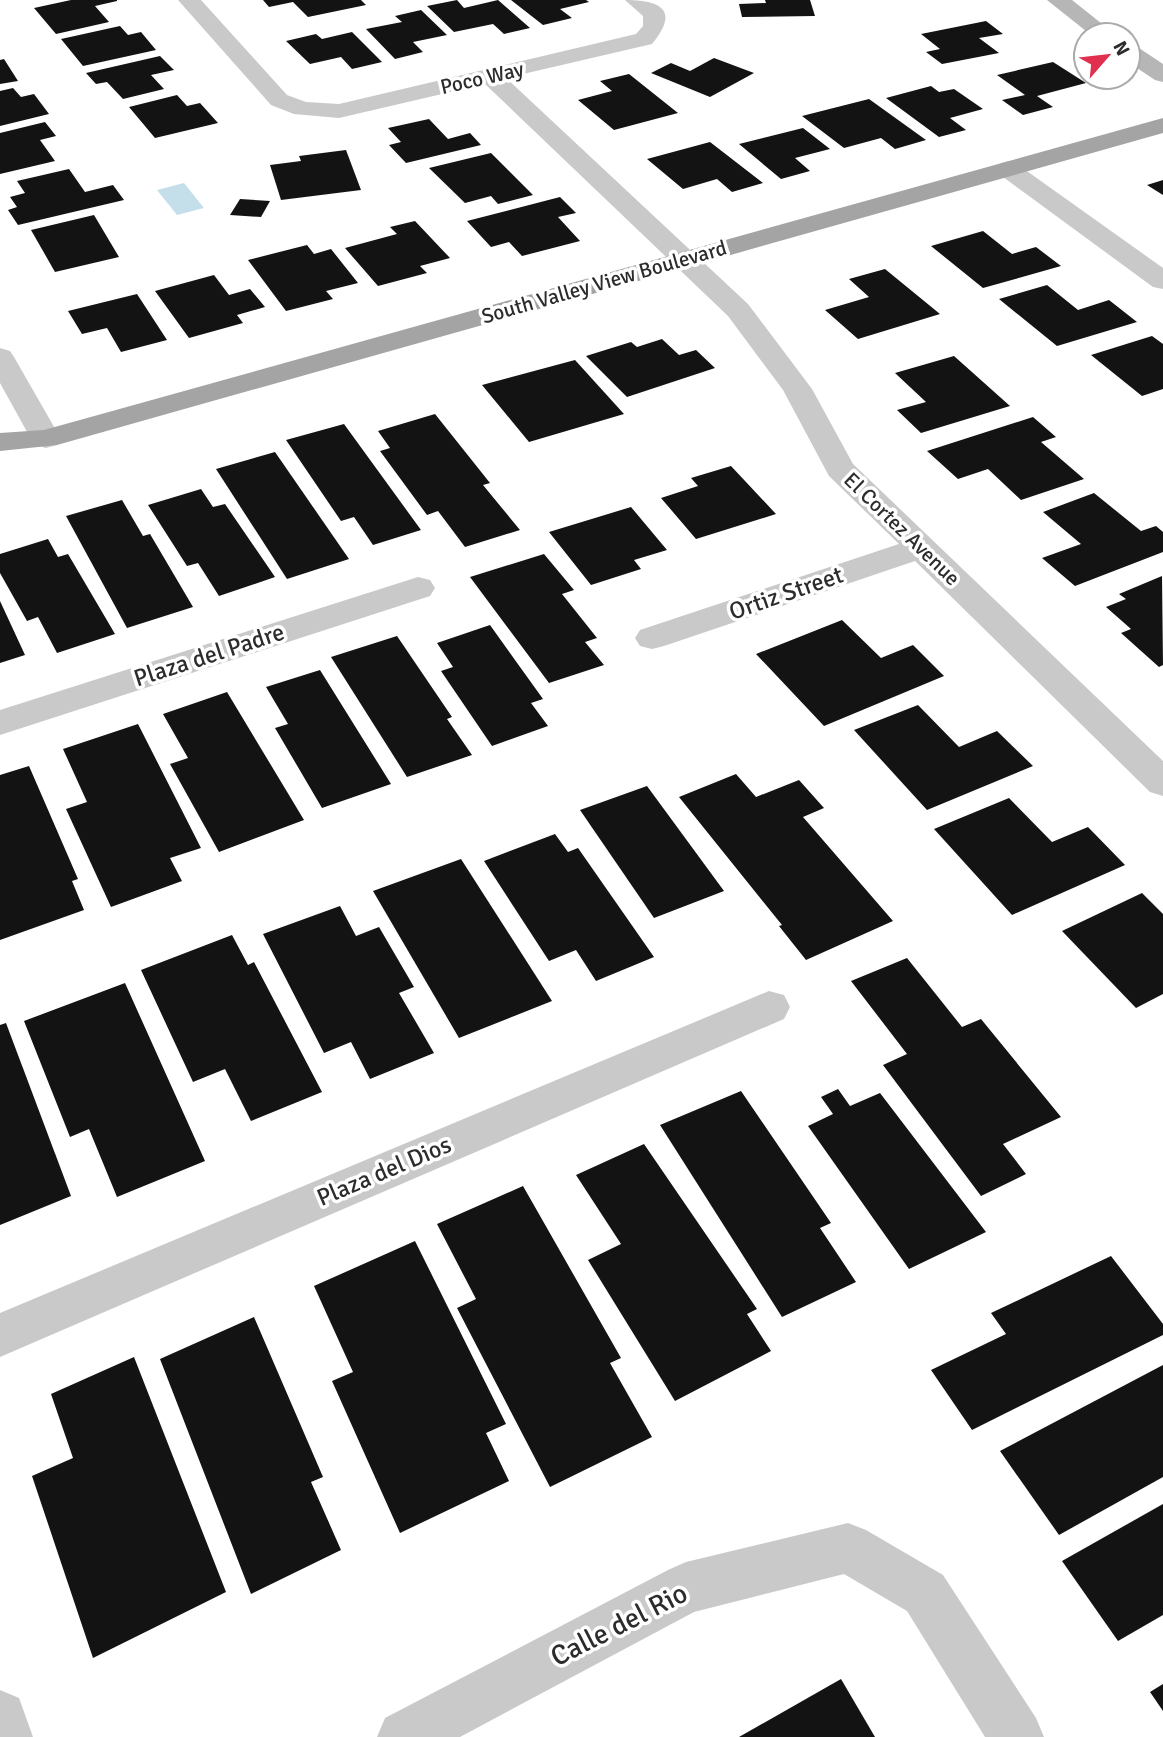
<svg xmlns="http://www.w3.org/2000/svg" width="1163" height="1737" font-family="Signika,sans-serif">
<style>
.water{fill:#c5dfea}
.building{fill:#131313}
.lines{fill:none;stroke-linecap:round;stroke-linejoin:round}
.street{fill:#c9c9c9;fill-rule:evenodd}
.secondary{fill:#b6b6b6;fill-rule:evenodd}
.primary{fill:#a4a4a4;fill-rule:evenodd}
.labels{text-anchor:middle;dominant-baseline:central;stroke-width:7;stroke-linejoin:round;paint-order:stroke}
.far-street-label{font-size:21px;fill:#2c2c2c;stroke:#fff}
.street-label{font-size:24px;fill:#2c2c2c;stroke:#fff}
.near-street-label{font-size:28px;fill:#2c2c2c;stroke:#fff}
</style>
<rect width="100%" height="100%" fill="#fff"/>
<path class="water" d="M 184,183 L 204,208 L 177,215 L 157,190 Z"/>
<g class="building">
<path d="M 71,0 L 117,0 L 117,1 L 95,6 L 109,22 L 56,34 L 34,8 Z"/>
<path d="M 263,0 L 361,0 L 366,5 L 308,17 L 293,2 L 269,7 Z"/>
<path d="M 457,0 L 464,8 L 498,0 L 530,28 L 504,34 L 493,24 L 454,32 L 427,6 Z"/>
<path d="M 511,0 L 586,0 L 589,2 L 560,9 L 572,18 L 543,25 Z"/>
<path d="M 765,0 L 810,0 L 815,16 L 742,17 L 739,4 L 766,3 Z"/>
<path d="M 421,10 L 447,35 L 413,42 L 423,52 L 395,59 L 366,29 L 402,22 L 395,16 Z"/>
<path d="M 986,21 L 1003,34 L 979,38 L 999,53 L 942,64 L 926,52 L 940,49 L 921,34 Z"/>
<path d="M 120,26 L 128,35 L 141,32 L 156,50 L 83,66 L 61,39 Z"/>
<path d="M 352,32 L 382,62 L 352,69 L 341,57 L 310,64 L 286,41 L 316,34 L 322,39 Z"/>
<path d="M 160,56 L 174,70 L 151,75 L 164,89 L 123,99 L 107,82 L 96,84 L 86,73 Z"/>
<path d="M 714,58 L 754,73 L 710,97 L 651,73 L 671,63 L 690,71 Z"/>
<path d="M 4,59 L 18,81 L 0,84 L 0,60 Z"/>
<path d="M 1053,62 L 1086,83 L 1037,96 L 1053,107 L 1023,115 L 1002,100 L 1025,95 L 997,75 Z"/>
<path d="M 629,74 L 678,113 L 614,130 L 578,100 L 612,91 L 600,81 Z"/>
<path d="M 931,86 L 939,92 L 954,89 L 983,109 L 950,118 L 966,130 L 939,137 L 886,98 Z"/>
<path d="M 13,88 L 21,97 L 34,94 L 49,114 L 0,126 L 0,91 Z"/>
<path d="M 177,95 L 187,106 L 200,103 L 218,123 L 155,138 L 129,107 Z"/>
<path d="M 869,99 L 926,140 L 895,149 L 881,138 L 844,148 L 802,116 Z"/>
<path d="M 429,119 L 448,139 L 470,133 L 481,145 L 406,163 L 389,145 L 401,142 L 388,128 Z"/>
<path d="M 45,122 L 56,136 L 40,140 L 55,161 L 0,174 L 0,133 Z"/>
<path d="M 803,128 L 830,149 L 795,158 L 810,171 L 781,179 L 739,144 Z"/>
<path d="M 710,142 L 763,183 L 732,192 L 717,179 L 683,189 L 647,159 Z"/>
<path d="M 346,150 L 361,190 L 281,200 L 270,165 L 301,161 L 299,156 Z"/>
<path d="M 491,153 L 533,195 L 498,204 L 491,196 L 465,203 L 429,168 Z"/>
<path d="M 69,169 L 85,192 L 113,185 L 124,200 L 18,225 L 8,210 L 17,207 L 10,197 L 25,193 L 17,181 Z"/>
<path d="M 1163,180 L 1163,195 L 1147,185 Z"/>
<path d="M 560,197 L 576,213 L 558,217 L 580,241 L 522,256 L 509,242 L 491,247 L 467,221 Z"/>
<path d="M 240,199 L 270,201 L 261,217 L 230,215 Z"/>
<path d="M 94,215 L 119,257 L 55,272 L 31,230 Z"/>
<path d="M 415,221 L 450,258 L 420,266 L 427,273 L 378,286 L 345,248 L 397,234 L 390,227 Z"/>
<path d="M 983,231 L 1012,254 L 1036,247 L 1061,266 L 983,288 L 931,246 Z"/>
<path d="M 307,245 L 314,254 L 331,249 L 358,283 L 326,291 L 333,299 L 286,311 L 248,260 Z"/>
<path d="M 885,269 L 940,314 L 858,339 L 825,310 L 869,297 L 849,279 Z"/>
<path d="M 214,275 L 229,295 L 250,289 L 265,307 L 237,315 L 243,323 L 189,338 L 155,291 Z"/>
<path d="M 1047,285 L 1078,310 L 1109,300 L 1137,322 L 1057,346 L 999,299 Z"/>
<path d="M 137,294 L 167,340 L 121,352 L 107,328 L 82,334 L 68,311 Z"/>
<path d="M 1152,336 L 1163,344 L 1163,389 L 1142,396 L 1091,355 Z"/>
<path d="M 662,339 L 679,355 L 696,350 L 715,368 L 627,397 L 586,356 L 631,342 L 637,347 Z"/>
<path d="M 954,356 L 1010,406 L 921,433 L 897,410 L 926,402 L 895,373 Z"/>
<path d="M 575,360 L 624,414 L 529,442 L 482,385 Z"/>
<path d="M 435,414 L 490,483 L 483,485 L 520,530 L 465,547 L 438,511 L 427,515 L 380,451 L 390,448 L 378,431 Z"/>
<path d="M 1033,417 L 1056,437 L 1041,442 L 1084,479 L 1021,500 L 988,469 L 958,479 L 927,451 Z"/>
<path d="M 344,424 L 421,530 L 373,545 L 354,517 L 341,521 L 286,440 Z"/>
<path d="M 275,452 L 349,559 L 287,579 L 216,469 Z"/>
<path d="M 731,466 L 776,514 L 696,539 L 661,498 L 698,486 L 691,478 Z"/>
<path d="M 201,489 L 213,507 L 225,504 L 275,577 L 219,596 L 198,563 L 187,566 L 148,505 Z"/>
<path d="M 1094,493 L 1141,531 L 1156,526 L 1163,532 L 1163,552 L 1075,586 L 1042,558 L 1081,544 L 1043,512 Z"/>
<path d="M 122,500 L 143,536 L 150,534 L 193,607 L 127,628 L 66,516 Z"/>
<path d="M 631,507 L 667,550 L 634,560 L 641,569 L 591,585 L 549,532 Z"/>
<path d="M 48,539 L 58,557 L 68,554 L 115,634 L 57,653 L 38,617 L 27,621 L 0,573 L 0,554 Z"/>
<path d="M 544,554 L 574,590 L 562,594 L 597,638 L 585,642 L 604,665 L 549,683 L 470,577 Z"/>
<path d="M 1162,576 L 1163,665 L 1159,667 L 1121,633 L 1131,629 L 1106,607 L 1126,599 L 1119,594 Z"/>
<path d="M 0,601 L 25,655 L 0,663 Z"/>
<path d="M 842,620 L 881,658 L 913,645 L 944,676 L 824,726 L 756,654 Z"/>
<path d="M 490,625 L 543,699 L 531,703 L 548,726 L 492,746 L 441,671 L 453,667 L 437,643 Z"/>
<path d="M 397,636 L 452,717 L 447,719 L 472,755 L 407,777 L 331,657 Z"/>
<path d="M 320,670 L 391,784 L 322,808 L 275,728 L 288,724 L 266,687 Z"/>
<path d="M 227,692 L 304,820 L 219,852 L 170,764 L 188,758 L 163,714 Z"/>
<path d="M 918,705 L 959,747 L 997,731 L 1033,766 L 927,810 L 854,730 Z"/>
<path d="M 138,724 L 201,848 L 170,858 L 182,881 L 111,907 L 66,809 L 87,802 L 63,749 Z"/>
<path d="M 29,766 L 78,879 L 72,881 L 84,910 L 0,940 L 0,775 Z"/>
<path d="M 736,774 L 756,797 L 799,780 L 824,808 L 803,817 L 893,921 L 806,960 L 779,926 L 782,925 L 679,797 Z"/>
<path d="M 647,786 L 724,891 L 654,918 L 580,810 Z"/>
<path d="M 1009,798 L 1052,842 L 1088,827 L 1125,865 L 1012,915 L 934,829 Z"/>
<path d="M 555,834 L 568,852 L 578,848 L 654,957 L 596,981 L 576,950 L 549,961 L 484,861 Z"/>
<path d="M 461,859 L 552,1001 L 459,1038 L 373,891 Z"/>
<path d="M 1142,893 L 1163,914 L 1163,994 L 1136,1008 L 1062,931 Z"/>
<path d="M 340,906 L 356,936 L 379,927 L 414,987 L 399,993 L 434,1053 L 370,1079 L 351,1042 L 324,1053 L 263,934 Z"/>
<path d="M 232,935 L 248,965 L 254,962 L 322,1092 L 251,1121 L 225,1069 L 193,1082 L 141,970 Z"/>
<path d="M 907,958 L 962,1027 L 981,1019 L 1061,1117 L 1003,1144 L 1026,1174 L 981,1196 L 883,1065 L 907,1054 L 851,981 Z"/>
<path d="M 125,983 L 205,1161 L 117,1197 L 89,1129 L 70,1137 L 24,1021 Z"/>
<path d="M 6,1023 L 71,1196 L 0,1225 L 0,1025 Z"/>
<path d="M 838,1089 L 850,1106 L 880,1093 L 986,1232 L 909,1269 L 808,1126 L 833,1114 L 821,1097 Z"/>
<path d="M 741,1091 L 831,1223 L 820,1228 L 856,1282 L 782,1317 L 660,1125 Z"/>
<path d="M 644,1144 L 757,1309 L 747,1314 L 771,1351 L 675,1401 L 588,1260 L 621,1244 L 576,1175 Z"/>
<path d="M 523,1186 L 621,1358 L 610,1363 L 652,1437 L 550,1487 L 457,1308 L 476,1299 L 437,1224 Z"/>
<path d="M 415,1241 L 506,1424 L 486,1433 L 509,1481 L 400,1533 L 332,1381 L 353,1372 L 314,1286 Z"/>
<path d="M 1111,1256 L 1163,1324 L 1163,1335 L 972,1430 L 931,1370 L 1006,1334 L 991,1313 Z"/>
<path d="M 254,1317 L 323,1477 L 311,1482 L 341,1550 L 251,1594 L 160,1359 Z"/>
<path d="M 134,1357 L 226,1592 L 93,1658 L 32,1476 L 73,1458 L 51,1394 Z"/>
<path d="M 1163,1365 L 1163,1477 L 1059,1535 L 1000,1451 Z"/>
<path d="M 1163,1504 L 1163,1615 L 1118,1641 L 1062,1561 Z"/>
<path d="M 841,1679 L 875,1737 L 739,1737 Z"/>
<path d="M 1163,1684 L 1163,1711 L 1150,1692 Z"/>
</g>
<g class="lines">
<g class="street">
<path d="M 178,0 L 201,0 L 287,95 L 306,102 L 339,104 L 636,34 L 643,26 L 643,16 L 625,0 C 661,0 680,10 652,44 L 506,78 L 748,304 L 812,389 L 853,464 L 1163,761 L 1163,796 L 1150,792 L 915,561 L 664,646 L 652,649 L 640,646 L 635,638 L 640,630 L 899,544 L 829,476 L 783,390 L 728,316 L 485,84 L 339,118 L 294,114 L 271,105 Z"/>
<path d="M 1008,161 L 1017,164 L 1163,268 L 1163,289 L 1153,287 L 999,174 L 995,169 L 999,164 Z"/>
<path d="M 0,348 L 10,351 L 14,357 L 61,439 L 57,445 L 46,448 L 35,445 L 31,439 L 0,383 Z"/>
<path d="M 418,577 L 430,580 L 435,588 L 430,596 L 0,735 L 0,710 Z"/>
<path d="M 769,991 L 784,995 L 790,1007 L 784,1019 L 0,1357 L 0,1313 Z"/>
<path d="M 848,1523 L 866,1530 L 943,1575 L 1036,1718 L 1044,1737 L 985,1737 L 907,1611 L 844,1574 L 694,1612 L 460,1737 L 377,1737 L 385,1718 L 668,1570 L 686,1562 Z"/>
<path d="M 0,1690 L 19,1698 L 33,1737 L 0,1737 Z"/>
</g>
<g class="secondary">
<path d="M 1047,0 L 1072,0 L 1116,35 L 1091,35 Z"/>
<path d="M 1128,44 L 1136,46 L 1163,64 L 1163,82 L 1155,80 L 1128,62 Z"/>
</g>
<path class="primary" d="M 1163,118 L 1163,133 L 57,445 L 0,451 L 0,433 L 44,430 Z"/>
</g>
<g class="labels">
<g class="far-street-label">
<text transform="translate(482 78) rotate(-13)">Poco Way</text>
<text transform="translate(604 282) rotate(-16)">South Valley View Boulevard</text>
<text transform="translate(902 529) rotate(44)">El Cortez Avenue</text>
</g>
<g class="street-label">
<text transform="translate(786 593) rotate(-19)">Ortiz Street</text>
<text transform="translate(209 655) rotate(-18)">Plaza del Padre</text>
<text transform="translate(384 1171) rotate(-23)">Plaza del Dios</text>
</g>
<g class="near-street-label">
<text transform="translate(619 1625) rotate(-27)">Calle del Rio</text>
</g>
</g>
<g transform="translate(1107 56) rotate(62)"><circle r="33" fill="#ffffff" stroke="#ababab" stroke-width="2"/>
<path d="M0-5L12 26L0 18L-12 26Z" fill="#e12f4f"/>
<text y="-10" font-size="19" font-weight="bold" text-anchor="middle" fill="#2c2c2c">N</text>
</g>
</svg>
